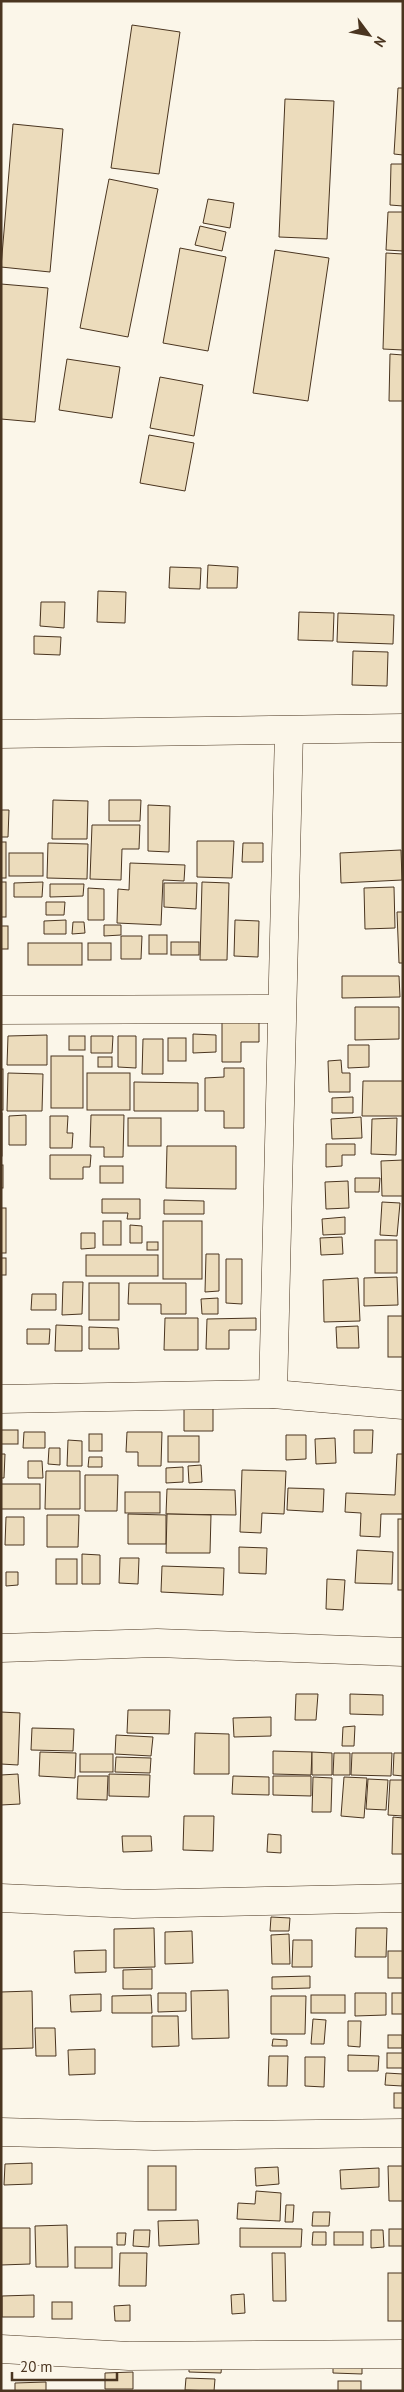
<svg xmlns="http://www.w3.org/2000/svg" width="404" height="2392" font-family="'PT Sans',sans-serif">
<style>
.building{fill:#ecdcbc;stroke:#4a3520}
.lines{fill:none;stroke-linecap:round;stroke-linejoin:round}
.street-casing{stroke:#4a3520;stroke-width:29}
.street{stroke:#fbf6e9;stroke-width:28}
</style>
<rect width="100%" height="100%" fill="#fbf6e9"/>
<g class="building">
<path d="M 132,25 L 180,32 L 159,174 L 111,168 Z"/>
<path d="M 398,88 L 403,88 L 403,155 L 394,154 Z"/>
<path d="M 285,99 L 334,101 L 327,239 L 279,237 Z"/>
<path d="M 13,124 L 63,129 L 50,272 L 1,267 Z"/>
<path d="M 391,164 L 403,164 L 403,206 L 390,205 Z"/>
<path d="M 109,179 L 158,189 L 128,337 L 80,328 Z"/>
<path d="M 208,199 L 234,203 L 230,228 L 203,223 Z"/>
<path d="M 388,212 L 403,212 L 403,251 L 386,250 Z"/>
<path d="M 200,226 L 226,232 L 222,251 L 195,245 Z"/>
<path d="M 180,248 L 226,257 L 208,351 L 163,343 Z"/>
<path d="M 275,250 L 329,258 L 308,401 L 253,393 Z"/>
<path d="M 386,253 L 403,254 L 403,350 L 383,349 Z"/>
<path d="M 1,284 L 48,288 L 35,422 L 1,419 Z"/>
<path d="M 390,354 L 403,355 L 403,401 L 389,401 Z"/>
<path d="M 67,359 L 120,367 L 112,418 L 59,410 Z"/>
<path d="M 160,377 L 203,385 L 194,436 L 150,428 Z"/>
<path d="M 149,435 L 194,443 L 185,491 L 140,483 Z"/>
<path d="M 208,565 L 238,567 L 237,588 L 207,588 Z"/>
<path d="M 170,567 L 201,568 L 200,589 L 169,588 Z"/>
<path d="M 98,591 L 126,592 L 125,623 L 97,622 Z"/>
<path d="M 41,602 L 65,602 L 64,628 L 40,626 Z"/>
<path d="M 299,612 L 334,613 L 333,641 L 298,640 Z"/>
<path d="M 338,613 L 394,615 L 393,644 L 337,642 Z"/>
<path d="M 34,636 L 61,637 L 60,655 L 34,654 Z"/>
<path d="M 353,651 L 388,652 L 387,686 L 352,685 Z"/>
<path d="M 53,800 L 88,801 L 87,839 L 52,839 Z"/>
<path d="M 109,800 L 141,800 L 140,821 L 109,821 Z"/>
<path d="M 148,805 L 170,806 L 169,852 L 148,851 Z"/>
<path d="M 1,810 L 9,810 L 8,837 L 1,837 Z"/>
<path d="M 92,825 L 140,825 L 139,849 L 122,849 L 121,880 L 90,879 Z"/>
<path d="M 197,841 L 234,841 L 232,878 L 197,877 Z"/>
<rect x="1" y="842" width="5" height="36"/>
<path d="M 48,843 L 88,844 L 87,879 L 47,878 Z"/>
<path d="M 243,843 L 263,843 L 263,862 L 242,862 Z"/>
<path d="M 401,850 L 402,880 L 341,883 L 340,853 Z"/>
<rect x="9" y="853" width="34" height="23"/>
<path d="M 130,863 L 185,865 L 184,881 L 163,880 L 161,925 L 117,923 L 118,889 L 129,890 Z"/>
<rect x="1" y="882" width="5" height="35"/>
<path d="M 43,882 L 42,897 L 14,897 L 14,883 Z"/>
<path d="M 202,882 L 229,883 L 227,960 L 200,960 Z"/>
<path d="M 164,883 L 197,883 L 196,909 L 164,907 Z"/>
<path d="M 50,884 L 84,884 L 83,896 L 50,897 Z"/>
<path d="M 394,887 L 395,928 L 365,929 L 364,888 Z"/>
<path d="M 88,888 L 104,889 L 104,920 L 88,920 Z"/>
<path d="M 46,902 L 65,902 L 64,915 L 46,915 Z"/>
<path d="M 397,912 L 403,912 L 403,963 L 399,963 Z"/>
<path d="M 66,920 L 66,934 L 44,934 L 44,921 Z"/>
<path d="M 235,920 L 259,921 L 258,957 L 234,956 Z"/>
<path d="M 73,922 L 84,922 L 85,933 L 72,934 Z"/>
<path d="M 104,925 L 121,925 L 121,935 L 104,936 Z"/>
<rect x="1" y="926" width="7" height="23"/>
<rect x="149" y="935" width="18" height="19"/>
<path d="M 121,936 L 142,936 L 141,959 L 121,959 Z"/>
<rect x="171" y="942" width="28" height="13"/>
<rect x="28" y="943" width="54" height="22"/>
<rect x="88" y="943" width="23" height="17"/>
<path d="M 342,976 L 399,976 L 400,997 L 342,998 Z"/>
<path d="M 355,1007 L 399,1007 L 399,1039 L 355,1040 Z"/>
<path d="M 222,1021 L 259,1021 L 259,1042 L 241,1042 L 241,1062 L 222,1062 Z"/>
<path d="M 193,1034 L 216,1035 L 216,1052 L 193,1053 Z"/>
<path d="M 47,1035 L 47,1065 L 7,1065 L 8,1036 Z"/>
<rect x="69" y="1036" width="16" height="14"/>
<path d="M 91,1036 L 113,1036 L 112,1053 L 91,1053 Z"/>
<path d="M 118,1036 L 136,1036 L 136,1068 L 118,1067 Z"/>
<rect x="168" y="1038" width="18" height="23"/>
<path d="M 143,1039 L 163,1039 L 163,1074 L 142,1074 Z"/>
<path d="M 348,1045 L 369,1045 L 369,1067 L 348,1068 Z"/>
<rect x="51" y="1056" width="32" height="52"/>
<rect x="98" y="1057" width="14" height="10"/>
<path d="M 341,1060 L 342,1073 L 350,1073 L 350,1092 L 329,1092 L 328,1061 Z"/>
<path d="M 224,1068 L 244,1068 L 244,1128 L 224,1128 L 224,1111 L 205,1111 L 205,1078 L 224,1077 Z"/>
<rect x="1" y="1069" width="2" height="41"/>
<path d="M 8,1073 L 43,1074 L 42,1111 L 7,1111 Z"/>
<rect x="87" y="1073" width="43" height="37"/>
<path d="M 363,1081 L 403,1081 L 403,1116 L 362,1116 Z"/>
<path d="M 134,1082 L 198,1083 L 198,1111 L 134,1111 Z"/>
<path d="M 353,1097 L 353,1113 L 332,1113 L 332,1098 Z"/>
<rect x="1" y="1113" width="1" height="43"/>
<path d="M 26,1115 L 26,1145 L 9,1145 L 9,1116 Z"/>
<path d="M 91,1115 L 124,1115 L 123,1157 L 104,1157 L 104,1147 L 90,1147 Z"/>
<path d="M 50,1116 L 68,1116 L 67,1133 L 73,1133 L 72,1148 L 50,1148 Z"/>
<path d="M 361,1117 L 362,1138 L 332,1139 L 331,1119 Z"/>
<rect x="128" y="1118" width="33" height="28"/>
<path d="M 397,1118 L 396,1155 L 371,1154 L 372,1119 Z"/>
<path d="M 326,1144 L 355,1144 L 355,1155 L 342,1155 L 342,1166 L 326,1167 Z"/>
<path d="M 167,1146 L 236,1146 L 236,1189 L 166,1188 Z"/>
<path d="M 50,1155 L 91,1155 L 90,1167 L 83,1167 L 83,1179 L 50,1179 Z"/>
<path d="M 403,1160 L 403,1196 L 382,1196 L 381,1161 Z"/>
<rect x="1" y="1165" width="2" height="23"/>
<rect x="100" y="1166" width="23" height="17"/>
<path d="M 355,1178 L 380,1178 L 379,1192 L 355,1192 Z"/>
<path d="M 348,1181 L 349,1208 L 326,1209 L 325,1182 Z"/>
<path d="M 102,1199 L 140,1199 L 140,1219 L 127,1219 L 128,1213 L 102,1213 Z"/>
<path d="M 164,1200 L 204,1201 L 204,1214 L 164,1214 Z"/>
<path d="M 382,1202 L 400,1203 L 397,1236 L 380,1235 Z"/>
<rect x="1" y="1208" width="5" height="45"/>
<path d="M 345,1217 L 345,1234 L 323,1235 L 322,1219 Z"/>
<rect x="103" y="1221" width="18" height="24"/>
<rect x="163" y="1221" width="39" height="58"/>
<path d="M 130,1225 L 142,1226 L 142,1243 L 130,1243 Z"/>
<path d="M 81,1233 L 95,1233 L 95,1248 L 81,1249 Z"/>
<path d="M 342,1237 L 343,1254 L 321,1255 L 320,1238 Z"/>
<rect x="375" y="1240" width="22" height="33"/>
<rect x="147" y="1242" width="11" height="8"/>
<path d="M 206,1254 L 219,1254 L 219,1291 L 205,1292 Z"/>
<rect x="86" y="1255" width="72" height="21"/>
<rect x="1" y="1258" width="5" height="17"/>
<path d="M 226,1259 L 242,1259 L 242,1304 L 226,1303 Z"/>
<path d="M 397,1277 L 398,1305 L 364,1306 L 364,1278 Z"/>
<path d="M 358,1278 L 360,1321 L 324,1322 L 323,1280 Z"/>
<path d="M 63,1282 L 83,1282 L 82,1314 L 62,1315 Z"/>
<rect x="89" y="1283" width="30" height="37"/>
<path d="M 129,1283 L 186,1283 L 186,1314 L 161,1314 L 161,1304 L 128,1304 Z"/>
<path d="M 32,1294 L 56,1294 L 56,1310 L 31,1310 Z"/>
<path d="M 218,1298 L 218,1314 L 202,1314 L 201,1299 Z"/>
<rect x="388" y="1316" width="15" height="41"/>
<path d="M 165,1318 L 198,1318 L 198,1350 L 164,1350 Z"/>
<path d="M 256,1318 L 256,1330 L 229,1330 L 229,1349 L 206,1349 L 207,1319 Z"/>
<path d="M 56,1325 L 82,1326 L 82,1351 L 55,1351 Z"/>
<path d="M 358,1326 L 359,1348 L 337,1348 L 336,1327 Z"/>
<path d="M 89,1327 L 118,1328 L 119,1349 L 89,1349 Z"/>
<path d="M 27,1329 L 50,1329 L 49,1344 L 27,1344 Z"/>
<path d="M 184,1405 L 213,1406 L 213,1431 L 184,1431 Z"/>
<rect x="1" y="1430" width="17" height="14"/>
<path d="M 354,1430 L 373,1430 L 372,1453 L 354,1453 Z"/>
<path d="M 24,1432 L 45,1432 L 45,1448 L 23,1448 Z"/>
<path d="M 127,1432 L 162,1432 L 161,1466 L 138,1466 L 138,1452 L 126,1452 Z"/>
<rect x="89" y="1434" width="13" height="17"/>
<path d="M 286,1435 L 306,1435 L 306,1459 L 286,1460 Z"/>
<rect x="168" y="1436" width="31" height="26"/>
<path d="M 335,1438 L 336,1463 L 316,1464 L 315,1439 Z"/>
<path d="M 68,1440 L 82,1441 L 82,1466 L 67,1466 Z"/>
<path d="M 49,1448 L 60,1448 L 60,1465 L 48,1464 Z"/>
<path d="M 1,1454 L 5,1454 L 4,1478 L 1,1478 Z"/>
<path d="M 397,1454 L 403,1454 L 403,1514 L 381,1514 L 380,1537 L 360,1536 L 361,1513 L 345,1512 L 346,1493 L 395,1495 Z"/>
<path d="M 89,1457 L 102,1457 L 102,1467 L 88,1467 Z"/>
<path d="M 28,1461 L 42,1461 L 43,1478 L 28,1478 Z"/>
<path d="M 201,1465 L 202,1482 L 189,1483 L 188,1466 Z"/>
<path d="M 183,1467 L 183,1482 L 166,1483 L 166,1468 Z"/>
<path d="M 242,1470 L 286,1471 L 284,1514 L 262,1513 L 261,1533 L 240,1532 Z"/>
<path d="M 46,1471 L 80,1471 L 80,1509 L 45,1509 Z"/>
<path d="M 85,1475 L 118,1475 L 117,1511 L 85,1511 Z"/>
<rect x="1" y="1484" width="39" height="25"/>
<path d="M 288,1488 L 324,1489 L 323,1512 L 287,1510 Z"/>
<path d="M 167,1489 L 235,1490 L 236,1515 L 166,1514 Z"/>
<rect x="125" y="1492" width="35" height="21"/>
<path d="M 128,1514 L 166,1515 L 166,1544 L 128,1544 Z"/>
<path d="M 167,1514 L 211,1515 L 210,1553 L 166,1553 Z"/>
<path d="M 47,1515 L 79,1515 L 78,1547 L 47,1547 Z"/>
<path d="M 6,1517 L 24,1517 L 24,1545 L 5,1545 Z"/>
<rect x="398" y="1519" width="5" height="71"/>
<path d="M 239,1547 L 267,1548 L 266,1574 L 239,1573 Z"/>
<path d="M 357,1550 L 393,1552 L 392,1584 L 355,1583 Z"/>
<path d="M 82,1554 L 100,1555 L 100,1584 L 82,1584 Z"/>
<path d="M 120,1558 L 139,1558 L 138,1584 L 119,1583 Z"/>
<rect x="56" y="1559" width="21" height="25"/>
<path d="M 162,1566 L 224,1568 L 223,1595 L 161,1592 Z"/>
<path d="M 6,1572 L 18,1572 L 18,1585 L 6,1586 Z"/>
<path d="M 327,1579 L 345,1580 L 343,1610 L 326,1609 Z"/>
<path d="M 296,1694 L 318,1694 L 316,1720 L 295,1720 Z"/>
<path d="M 350,1694 L 383,1695 L 383,1715 L 350,1714 Z"/>
<path d="M 128,1710 L 170,1710 L 169,1734 L 127,1733 Z"/>
<path d="M 1,1712 L 20,1713 L 18,1765 L 1,1764 Z"/>
<path d="M 271,1717 L 271,1736 L 234,1737 L 233,1718 Z"/>
<path d="M 355,1726 L 354,1746 L 342,1746 L 343,1727 Z"/>
<path d="M 32,1728 L 74,1729 L 73,1751 L 31,1750 Z"/>
<path d="M 195,1733 L 229,1734 L 229,1774 L 194,1774 Z"/>
<path d="M 116,1735 L 153,1737 L 151,1756 L 115,1754 Z"/>
<path d="M 273,1751 L 312,1752 L 311,1775 L 273,1774 Z"/>
<path d="M 40,1752 L 76,1753 L 75,1778 L 39,1776 Z"/>
<path d="M 312,1752 L 332,1753 L 332,1775 L 312,1775 Z"/>
<path d="M 334,1753 L 350,1753 L 350,1775 L 333,1775 Z"/>
<path d="M 352,1753 L 392,1753 L 391,1776 L 351,1775 Z"/>
<path d="M 394,1753 L 403,1753 L 403,1776 L 393,1775 Z"/>
<rect x="80" y="1754" width="33" height="18"/>
<path d="M 116,1757 L 151,1758 L 150,1773 L 115,1772 Z"/>
<path d="M 18,1774 L 20,1804 L 1,1805 L 1,1775 Z"/>
<path d="M 109,1774 L 150,1775 L 149,1797 L 109,1796 Z"/>
<path d="M 78,1776 L 108,1776 L 107,1800 L 77,1799 Z"/>
<path d="M 233,1776 L 269,1777 L 269,1795 L 232,1794 Z"/>
<path d="M 273,1776 L 311,1776 L 311,1796 L 273,1795 Z"/>
<path d="M 313,1777 L 332,1778 L 331,1812 L 312,1812 Z"/>
<path d="M 344,1777 L 367,1778 L 364,1818 L 341,1816 Z"/>
<path d="M 368,1779 L 388,1780 L 386,1810 L 366,1809 Z"/>
<path d="M 390,1780 L 403,1780 L 403,1816 L 388,1815 Z"/>
<path d="M 184,1816 L 214,1816 L 213,1851 L 183,1850 Z"/>
<path d="M 393,1817 L 403,1818 L 403,1854 L 392,1854 Z"/>
<path d="M 268,1834 L 281,1835 L 281,1853 L 267,1852 Z"/>
<path d="M 122,1836 L 151,1836 L 152,1851 L 123,1852 Z"/>
<path d="M 271,1917 L 290,1918 L 289,1931 L 270,1931 Z"/>
<path d="M 154,1928 L 155,1967 L 114,1968 L 114,1929 Z"/>
<path d="M 356,1928 L 387,1928 L 386,1957 L 355,1957 Z"/>
<path d="M 192,1931 L 193,1963 L 165,1964 L 165,1932 Z"/>
<path d="M 289,1934 L 290,1964 L 272,1964 L 271,1935 Z"/>
<path d="M 293,1940 L 312,1940 L 312,1967 L 292,1967 Z"/>
<path d="M 106,1950 L 106,1972 L 75,1973 L 74,1951 Z"/>
<rect x="388" y="1951" width="15" height="27"/>
<path d="M 152,1969 L 152,1989 L 123,1989 L 123,1970 Z"/>
<path d="M 310,1976 L 310,1988 L 272,1989 L 272,1977 Z"/>
<path d="M 228,1990 L 229,2038 L 192,2039 L 191,1991 Z"/>
<path d="M 32,1991 L 33,2048 L 1,2049 L 1,1992 Z"/>
<path d="M 158,1993 L 186,1993 L 186,2011 L 158,2012 Z"/>
<path d="M 355,1993 L 386,1993 L 386,2015 L 355,2016 Z"/>
<rect x="392" y="1993" width="11" height="21"/>
<path d="M 101,1994 L 101,2011 L 71,2012 L 70,1995 Z"/>
<path d="M 151,1995 L 152,2013 L 112,2013 L 112,1996 Z"/>
<rect x="311" y="1995" width="34" height="18"/>
<path d="M 271,1996 L 306,1996 L 305,2034 L 271,2034 Z"/>
<path d="M 152,2016 L 178,2016 L 179,2046 L 152,2047 Z"/>
<path d="M 313,2019 L 326,2020 L 324,2044 L 311,2044 Z"/>
<path d="M 348,2021 L 361,2021 L 360,2047 L 348,2046 Z"/>
<path d="M 35,2028 L 55,2028 L 56,2056 L 36,2056 Z"/>
<rect x="388" y="2035" width="14" height="13"/>
<path d="M 273,2039 L 287,2040 L 287,2046 L 272,2046 Z"/>
<path d="M 95,2049 L 95,2074 L 69,2075 L 68,2050 Z"/>
<rect x="387" y="2053" width="16" height="15"/>
<path d="M 348,2055 L 379,2056 L 378,2071 L 348,2071 Z"/>
<path d="M 269,2056 L 288,2056 L 287,2086 L 268,2086 Z"/>
<path d="M 305,2057 L 325,2057 L 324,2087 L 305,2086 Z"/>
<path d="M 386,2073 L 403,2074 L 402,2086 L 385,2085 Z"/>
<rect x="394" y="2093" width="9" height="15"/>
<path d="M 32,2163 L 32,2184 L 4,2185 L 5,2164 Z"/>
<rect x="148" y="2166" width="28" height="44"/>
<path d="M 388,2166 L 403,2166 L 403,2201 L 389,2201 Z"/>
<path d="M 278,2167 L 279,2184 L 256,2186 L 255,2168 Z"/>
<path d="M 379,2168 L 379,2187 L 341,2189 L 340,2170 Z"/>
<path d="M 256,2191 L 281,2193 L 280,2221 L 237,2219 L 238,2203 L 255,2204 Z"/>
<path d="M 286,2205 L 294,2205 L 293,2222 L 285,2222 Z"/>
<path d="M 313,2212 L 330,2212 L 329,2226 L 312,2226 Z"/>
<path d="M 198,2220 L 199,2244 L 159,2246 L 158,2221 Z"/>
<path d="M 67,2225 L 68,2267 L 36,2267 L 35,2226 Z"/>
<path d="M 1,2228 L 30,2228 L 30,2264 L 1,2265 Z"/>
<path d="M 240,2228 L 302,2229 L 301,2247 L 240,2247 Z"/>
<rect x="389" y="2229" width="14" height="17"/>
<path d="M 134,2230 L 150,2230 L 149,2247 L 133,2246 Z"/>
<path d="M 371,2230 L 383,2230 L 384,2247 L 371,2248 Z"/>
<path d="M 313,2232 L 326,2232 L 326,2245 L 312,2245 Z"/>
<rect x="334" y="2232" width="29" height="13"/>
<path d="M 117,2233 L 126,2233 L 125,2245 L 117,2245 Z"/>
<rect x="75" y="2247" width="37" height="21"/>
<path d="M 120,2253 L 147,2253 L 146,2286 L 119,2286 Z"/>
<path d="M 272,2253 L 285,2253 L 286,2301 L 273,2301 Z"/>
<rect x="388" y="2273" width="15" height="48"/>
<path d="M 244,2294 L 245,2313 L 232,2314 L 231,2295 Z"/>
<path d="M 34,2295 L 34,2317 L 2,2317 L 2,2296 Z"/>
<rect x="52" y="2302" width="20" height="17"/>
<path d="M 130,2305 L 130,2321 L 115,2321 L 114,2306 Z"/>
<path d="M 333,2357 L 362,2357 L 362,2374 L 333,2373 Z"/>
<path d="M 189,2361 L 222,2362 L 221,2373 L 189,2372 Z"/>
<path d="M 133,2372 L 133,2389 L 105,2389 L 105,2373 Z"/>
<path d="M 186,2378 L 215,2379 L 214,2391 L 185,2390 Z"/>
<rect x="338" y="2381" width="23" height="10"/>
<path d="M 46,2382 L 46,2391 L 15,2391 L 15,2383 Z"/>
</g>
<g class="lines">
<defs>
<g id="street">
<path d="M 1,734 L 403,728"/>
<path d="M 1,1010 L 281,1009"/>
<path d="M 273,1394 L 289,731"/>
<path d="M 1,1399 L 273,1394 L 403,1405"/>
<path d="M 1,1648 L 157,1643 L 403,1652"/>
<path d="M 1,1898 L 133,1904 L 403,1898"/>
<path d="M 1,2132 L 154,2136 L 403,2133"/>
<path d="M 1,2349 L 129,2356 L 403,2354"/>
</g>
</defs>
<use href="#street" class="street-casing"/>
<use href="#street" class="street"/>
</g>
<rect width="404" height="2392" fill="none" stroke="#4a3520" stroke-width="5"/>
<g transform="translate(369 35) rotate(122)" stroke="#fbf6e9" stroke-width="4" paint-order="stroke">
<path d="M0-4L9 19L0 12L-9 19Z" fill="#4a3520"/>
<text y="-8" font-size="14" font-weight="bold" text-anchor="middle" fill="#4a3520">N</text>
</g>
<path d="M12 2372v8h105v-8" fill="none" stroke="#4a3520" stroke-width="2.5"/>
<text x="20" y="2372" font-size="15" fill="#4a3520" stroke="#fbf6e9" stroke-width="4" paint-order="stroke">20 m</text>
</svg>
